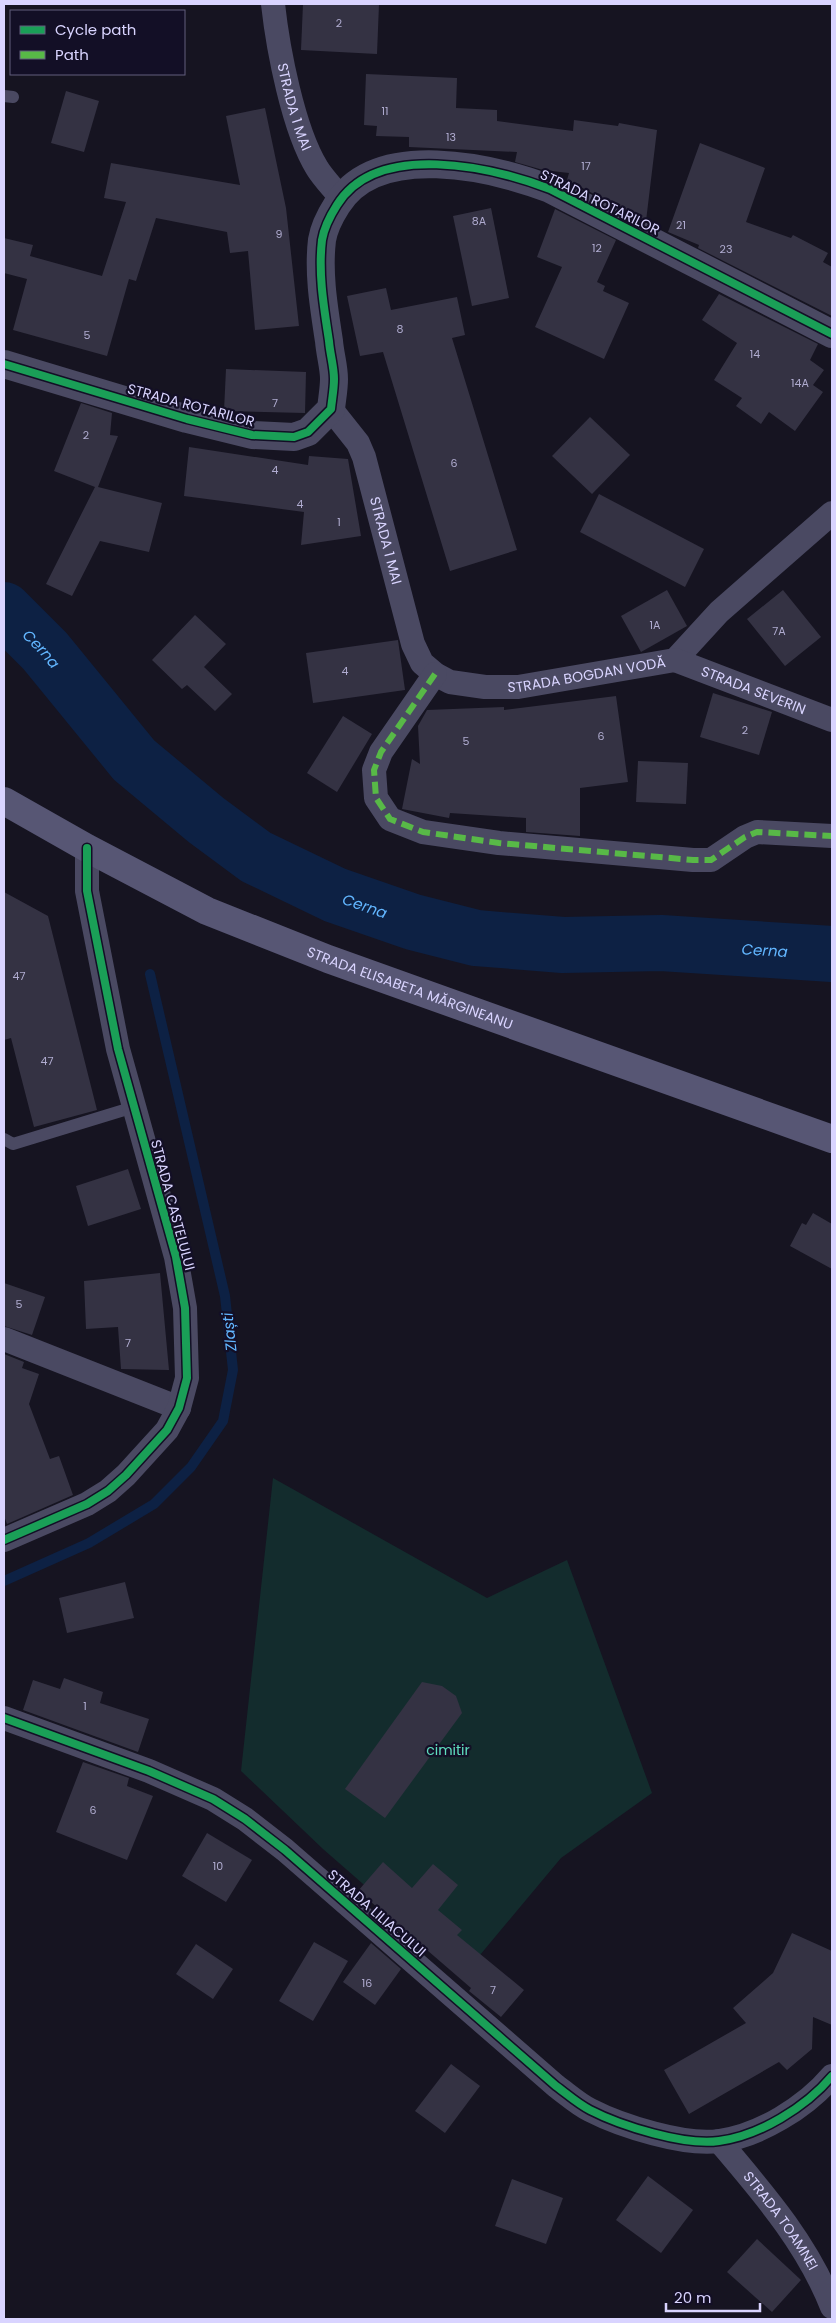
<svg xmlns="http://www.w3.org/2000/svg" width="836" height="2323" font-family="Poppins,sans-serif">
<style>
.green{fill:#132c2d}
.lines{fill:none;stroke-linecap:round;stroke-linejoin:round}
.stream{stroke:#0d2144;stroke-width:10}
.river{stroke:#0d2144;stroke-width:56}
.building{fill:#343243}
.service{stroke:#4a4962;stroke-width:12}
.minor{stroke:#4a4962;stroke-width:24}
.tertiary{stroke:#4a4962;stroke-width:28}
.secondary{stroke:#575674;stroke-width:28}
.quiet{stroke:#58b947;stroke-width:6;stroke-dasharray:12 6;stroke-linecap:butt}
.cycleway-casing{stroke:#130f26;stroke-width:11}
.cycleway{stroke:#1a9f57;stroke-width:8}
.labels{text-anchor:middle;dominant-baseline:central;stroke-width:4.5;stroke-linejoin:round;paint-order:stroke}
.number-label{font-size:11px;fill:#b0acd0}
.street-label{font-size:14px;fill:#d9d4ff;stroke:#130f26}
.park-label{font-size:14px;fill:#5fe0c0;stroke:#130f26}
.water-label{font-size:15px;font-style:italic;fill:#62b6ff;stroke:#130f26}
</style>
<rect width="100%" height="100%" fill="#161421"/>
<path class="green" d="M 273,1478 L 487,1598 L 567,1560 L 652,1793 L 561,1858 L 465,1973 L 323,1849 L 241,1771 Z"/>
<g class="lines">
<path class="stream" d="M 4,1581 L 89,1543 L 154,1504 L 191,1467 L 223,1421 L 233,1370 L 225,1296 L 150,974"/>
<path class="river" id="s1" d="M 4,610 L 45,651 L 134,760 L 206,820 L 256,857 L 335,895 L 413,922 L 476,938 L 563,945 L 661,943 L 832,954"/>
</g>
<g class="building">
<path d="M 303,4 L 379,4 L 377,54 L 301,50 Z"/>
<path d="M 366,74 L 457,78 L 456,108 L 497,110 L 497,121 L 573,131 L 574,120 L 618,126 L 619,123 L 657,130 L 646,221 L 567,180 L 569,173 L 543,170 L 515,162 L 517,152 L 409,147 L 409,137 L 376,136 L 377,126 L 364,125 Z"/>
<path d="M 66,91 L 99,101 L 84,152 L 51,143 Z"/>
<path d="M 265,108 L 286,208 L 299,326 L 255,330 L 248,251 L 230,253 L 227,232 L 156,218 L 136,281 L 129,279 L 107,356 L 13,330 L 27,279 L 4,273 L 4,238 L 33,245 L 30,256 L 102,276 L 126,202 L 104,198 L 111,163 L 240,185 L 226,116 Z"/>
<path d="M 700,143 L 765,168 L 746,222 L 791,238 L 793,235 L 828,253 L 823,262 L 832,267 L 832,316 L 698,248 L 699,245 L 668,232 Z"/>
<path d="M 491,208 L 509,298 L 472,306 L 453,216 Z"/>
<path d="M 555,209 L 616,240 L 597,282 L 605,286 L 603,291 L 629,303 L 604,359 L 535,327 L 562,267 L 537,257 Z"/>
<path d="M 386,288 L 391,310 L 457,297 L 465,335 L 452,338 L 517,550 L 450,571 L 383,352 L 360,356 L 347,296 Z"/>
<path d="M 719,294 L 818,344 L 810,360 L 824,370 L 813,385 L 823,392 L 795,431 L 769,412 L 761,424 L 736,406 L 742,398 L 714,380 L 737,343 L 702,320 Z"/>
<path d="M 226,369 L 306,372 L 305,413 L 224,411 Z"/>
<path d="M 81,403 L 112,413 L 110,435 L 118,436 L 98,487 L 162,503 L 149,552 L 100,541 L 72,596 L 46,584 L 95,487 L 54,471 Z"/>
<path d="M 590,417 L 630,455 L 592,494 L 552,456 Z"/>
<path d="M 189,447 L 308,465 L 309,456 L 348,459 L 361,536 L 301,545 L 304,512 L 184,496 Z"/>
<path d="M 599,494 L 704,549 L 685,587 L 580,532 Z"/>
<path d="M 667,590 L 687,626 L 641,652 L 621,616 Z"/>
<path d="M 783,590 L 821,637 L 785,666 L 747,619 Z"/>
<path d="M 195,615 L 226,644 L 204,667 L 232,694 L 215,711 L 187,685 L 182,689 L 152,660 Z"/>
<path d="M 398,640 L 405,690 L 313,703 L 306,653 Z"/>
<path d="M 713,693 L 772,712 L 759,755 L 700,737 Z"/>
<path d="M 616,696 L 628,782 L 580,788 L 580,836 L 526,832 L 526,818 L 450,813 L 449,818 L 402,809 L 412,759 L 420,764 L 418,726 L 427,710 L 504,707 L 504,710 Z"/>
<path d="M 343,716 L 372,734 L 337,792 L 307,773 Z"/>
<path d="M 638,761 L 688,763 L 686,804 L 636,802 Z"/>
<path d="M 4,892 L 48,916 L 97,1110 L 34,1127 L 11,1038 L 4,1040 Z"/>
<path d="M 128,1169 L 141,1209 L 88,1226 L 76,1186 Z"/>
<path d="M 813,1213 L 832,1224 L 832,1269 L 790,1246 L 802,1223 L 806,1225 Z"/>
<path d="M 160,1273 L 169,1370 L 121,1369 L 118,1327 L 86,1329 L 84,1281 Z"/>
<path d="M 4,1283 L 45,1297 L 32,1335 L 4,1326 Z"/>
<path d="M 4,1354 L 24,1362 L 22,1368 L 39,1374 L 29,1404 L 50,1459 L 59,1456 L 73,1495 L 7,1524 L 4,1516 Z"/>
<path d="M 125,1582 L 134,1618 L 67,1633 L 59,1598 Z"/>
<path d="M 64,1678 L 103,1692 L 100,1703 L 149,1719 L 138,1752 L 23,1710 L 33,1680 L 60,1689 Z"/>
<path d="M 422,1682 L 442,1686 L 456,1696 L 462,1713 L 385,1818 L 345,1789 Z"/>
<path d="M 83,1762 L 129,1778 L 127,1786 L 153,1796 L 127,1860 L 56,1832 Z"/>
<path d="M 207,1833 L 252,1860 L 226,1902 L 182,1876 Z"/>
<path d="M 383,1862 L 412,1888 L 433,1864 L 458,1885 L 438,1910 L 462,1930 L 457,1935 L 524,1990 L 501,2017 L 469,1991 L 471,1988 L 420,1944 L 417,1947 L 388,1921 L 390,1918 L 358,1891 Z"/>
<path d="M 792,1933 L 832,1951 L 832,2025 L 813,2017 L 812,2049 L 787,2070 L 779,2062 L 689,2114 L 664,2070 L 746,2023 L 733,2008 L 773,1973 Z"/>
<path d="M 314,1942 L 348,1961 L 313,2021 L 279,2001 Z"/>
<path d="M 371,1943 L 401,1969 L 375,2005 L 343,1982 Z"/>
<path d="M 196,1944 L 233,1969 L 213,1999 L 176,1974 Z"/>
<path d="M 451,2064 L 480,2086 L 445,2133 L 415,2111 Z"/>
<path d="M 648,2176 L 693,2210 L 661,2253 L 616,2220 Z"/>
<path d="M 512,2179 L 563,2198 L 546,2244 L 495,2226 Z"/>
<path d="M 757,2239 L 801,2280 L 772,2312 L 727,2272 Z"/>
</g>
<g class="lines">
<g class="service">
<path d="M 4,96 L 13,97"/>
<path d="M 4,1139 L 13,1144 L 134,1107"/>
</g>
<g class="minor">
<path id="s2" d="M 273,4 C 278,49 293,129 317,168 C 323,178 333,188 341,198"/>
<path id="s3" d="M 331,409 L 358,443 L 364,457 L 413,644 L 422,663 L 435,674 L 450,682 L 485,687 L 518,687 L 675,660 L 719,612 L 832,513"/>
<path id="s4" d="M 675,660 L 832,720"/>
<path d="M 435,674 L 381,752 L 374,770 L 376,798 L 390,819 L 423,832 L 499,843 L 693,860 L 711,860 L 745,837 L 757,832 L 832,836"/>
<path d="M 4,1339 L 179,1408"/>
<path d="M 4,1540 L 87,1504 L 108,1491 L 126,1475 L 167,1430 L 179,1408 L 187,1378 L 185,1308 L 176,1257 L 118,1049 L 87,891 L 87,848"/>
<path d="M 4,1718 L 149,1771 L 213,1799 L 245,1819 L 285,1850 L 556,2086 C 567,2094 578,2104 590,2110 C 621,2126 685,2146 719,2141 C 759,2136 806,2107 832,2076"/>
<path id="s5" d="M 719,2141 C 763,2193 807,2243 832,2307"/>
</g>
<path class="tertiary" d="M 4,364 L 187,419 L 252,435 L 294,437 L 308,432 L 331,409 C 332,399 334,389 334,379 C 334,367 330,354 329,341 C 324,308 318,274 322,240 C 324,228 330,216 337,205 C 377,140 492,167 550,189 L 832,334"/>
<path class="secondary" id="s6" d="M 4,801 L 87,848 L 207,911 L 328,959 L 832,1139"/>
<path class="quiet" d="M 435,674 L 381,752 L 374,770 L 376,798 L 390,819 L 423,832 L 499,843 L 693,860 L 711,860 L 745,837 L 757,832 L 832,836"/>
<defs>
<g id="cycleway">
<path d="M 4,364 L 187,419 L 252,435 L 294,437 L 308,432 L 331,409 C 332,399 334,389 334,379 C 334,367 330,354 329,341 C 324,308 318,274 322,240 C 324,228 330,216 337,205 C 377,140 492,167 550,189 L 832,334"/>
<path d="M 4,1540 L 87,1504 L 108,1491 L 126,1475 L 167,1430 L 179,1408 L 187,1378 L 185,1308 L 176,1257 L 118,1049 L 87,891 L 87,848"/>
<path d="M 4,1718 L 149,1771 L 213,1799 L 245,1819 L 285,1850 L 556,2086 C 567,2094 578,2104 590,2110 C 621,2126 685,2146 719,2141 C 759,2136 806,2107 832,2076"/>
</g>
</defs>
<use href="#cycleway" class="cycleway-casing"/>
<use href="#cycleway" class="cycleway"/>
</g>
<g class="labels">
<g class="number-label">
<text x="339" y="23">2</text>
<text x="385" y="111">11</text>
<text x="451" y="137">13</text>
<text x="586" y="166">17</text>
<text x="479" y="221">8A</text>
<text x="681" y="225">21</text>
<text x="279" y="234">9</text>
<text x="597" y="248">12</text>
<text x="726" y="249">23</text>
<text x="400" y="329">8</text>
<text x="87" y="335">5</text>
<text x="755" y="354">14</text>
<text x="800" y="383">14A</text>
<text x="275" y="403">7</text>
<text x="86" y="435">2</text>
<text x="454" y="463">6</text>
<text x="275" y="470">4</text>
<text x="300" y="504">4</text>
<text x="339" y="522">1</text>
<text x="655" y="625">1A</text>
<text x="779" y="631">7A</text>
<text x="345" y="671">4</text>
<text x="745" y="730">2</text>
<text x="601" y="736">6</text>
<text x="466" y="741">5</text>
<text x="19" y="976">47</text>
<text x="47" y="1061">47</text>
<text x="19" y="1304">5</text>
<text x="128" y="1343">7</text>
<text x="85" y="1706">1</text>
<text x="93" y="1810">6</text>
<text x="218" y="1866">10</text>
<text x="367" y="1983">16</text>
<text x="493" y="1990">7</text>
</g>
<g class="street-label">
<text stroke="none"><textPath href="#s2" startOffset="105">STRADA 1 MAI</textPath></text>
<text transform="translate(600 202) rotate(26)">STRADA ROTARILOR</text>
<text transform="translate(191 405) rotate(15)">STRADA ROTARILOR</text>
<text stroke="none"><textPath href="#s3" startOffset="145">STRADA 1 MAI</textPath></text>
<text stroke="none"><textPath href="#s3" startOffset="445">STRADA BOGDAN VODĂ</textPath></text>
<text stroke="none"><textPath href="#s4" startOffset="84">STRADA SEVERIN</textPath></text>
<text stroke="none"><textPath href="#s6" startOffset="448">STRADA ELISABETA MĂRGINEANU</textPath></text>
<text transform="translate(173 1205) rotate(75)">STRADA CASTELULUI</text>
<text transform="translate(377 1913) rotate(41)">STRADA LILIACULUI</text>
<text stroke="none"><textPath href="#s5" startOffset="101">STRADA TOAMNEI</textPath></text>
</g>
<g class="park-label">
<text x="448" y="1750">cimitir</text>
</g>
<g class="water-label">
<text stroke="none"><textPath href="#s1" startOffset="54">Cerna</textPath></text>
<text stroke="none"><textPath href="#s1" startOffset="474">Cerna</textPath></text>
<text stroke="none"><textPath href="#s1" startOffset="879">Cerna</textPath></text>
<text transform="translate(229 1332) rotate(-96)">Zlaști</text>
</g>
</g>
<rect width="836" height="2323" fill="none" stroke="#d9d4ff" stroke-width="10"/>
<rect x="10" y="10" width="175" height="65" fill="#130f26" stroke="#625e7d"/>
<rect x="20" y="26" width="25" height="8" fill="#1a9f57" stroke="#625e7d"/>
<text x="55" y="35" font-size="15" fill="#d9d4ff">Cycle path</text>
<rect x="20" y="51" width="25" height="8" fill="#58b947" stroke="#625e7d"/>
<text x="55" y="60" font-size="15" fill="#d9d4ff">Path</text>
<path d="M666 2303v8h94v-8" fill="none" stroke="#d9d4ff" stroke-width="2.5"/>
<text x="674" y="2303" font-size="15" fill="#d9d4ff" stroke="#130f26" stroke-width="4" paint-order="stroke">20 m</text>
</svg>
